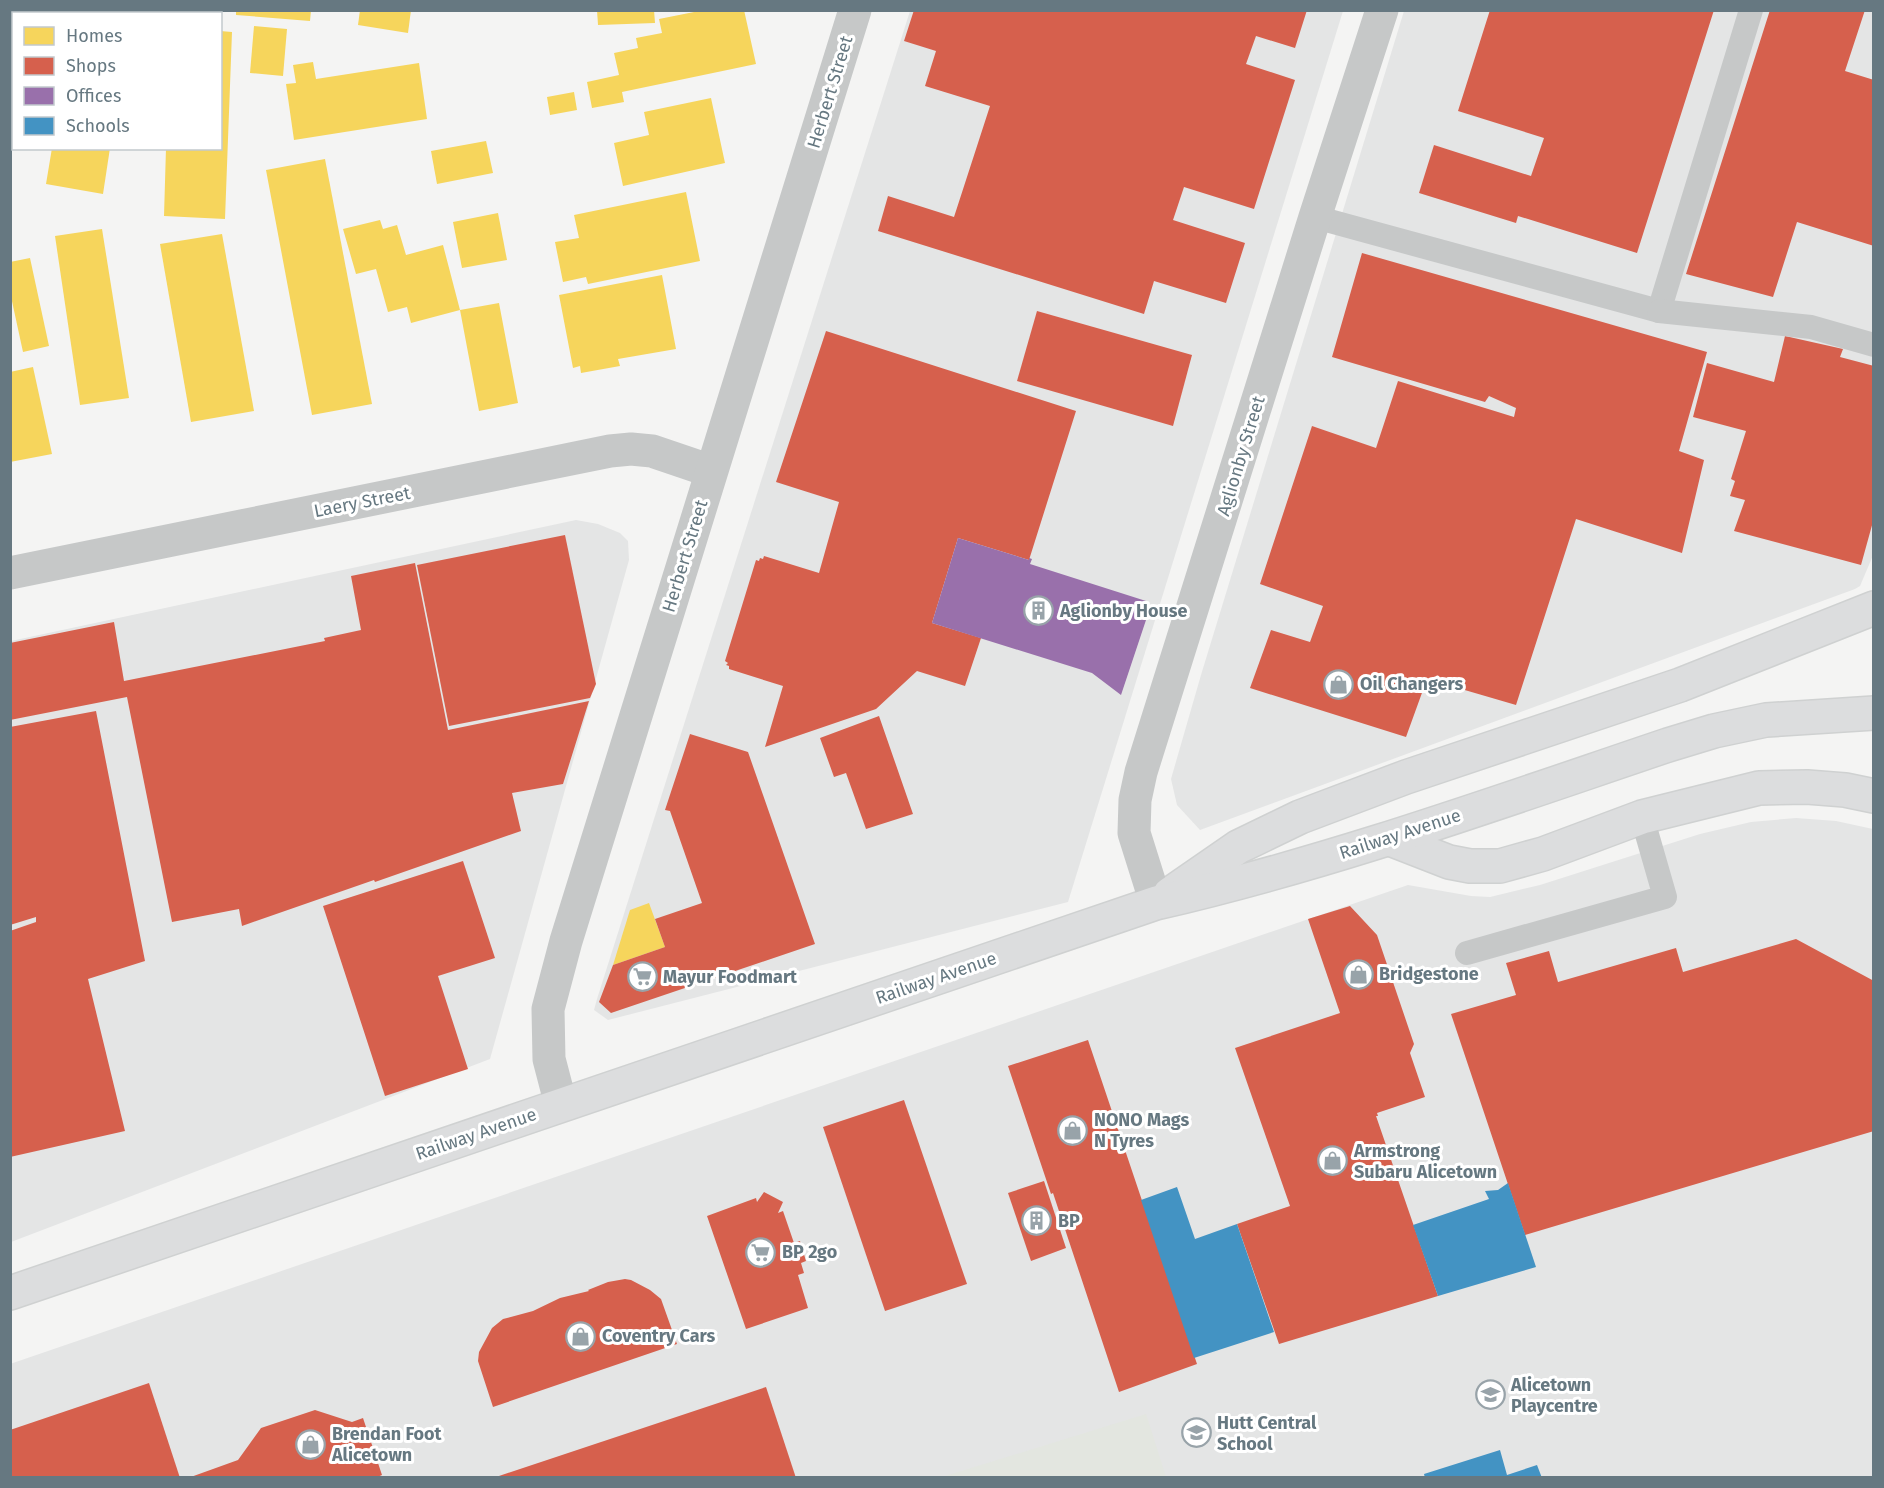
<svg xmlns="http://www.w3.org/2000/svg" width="1884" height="1488" font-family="'Fira Sans',sans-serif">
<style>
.built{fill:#e4e5e5}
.green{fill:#e3e6e0}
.homes{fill:#f6d55c}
.shops{fill:#d6604d}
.offices{fill:#9970ab}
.schools{fill:#4393c3}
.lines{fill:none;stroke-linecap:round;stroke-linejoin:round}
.secondary-casing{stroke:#cfd1d1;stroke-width:36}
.lane{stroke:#c6c8c8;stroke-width:24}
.street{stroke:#c6c8c8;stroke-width:33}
.secondary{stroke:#dcddde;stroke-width:33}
.labels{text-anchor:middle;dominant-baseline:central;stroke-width:6;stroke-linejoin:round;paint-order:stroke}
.street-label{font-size:18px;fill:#667881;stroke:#fff}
.poi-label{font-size:18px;font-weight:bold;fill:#667881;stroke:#fff;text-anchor:start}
</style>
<rect width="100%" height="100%" fill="#f4f4f3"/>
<g class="built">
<path d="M 910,11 L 1343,11 L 1068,902 L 608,1020 L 594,1010 L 597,999 Z"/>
<path d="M 1404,11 L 1873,11 L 1874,553 L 1860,586 L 1855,589 L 1200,830 L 1177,805 L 1171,779 L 1201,675 Z"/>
<path d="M 576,520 L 598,524 L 620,533 L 628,541 L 629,560 L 490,1059 L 11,1242 L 11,641 Z"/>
<path d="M 1796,818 L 1836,821 L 1873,829 L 1873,1477 L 11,1477 L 10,1364 L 1408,885 L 1471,896 L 1490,897 L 1540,885 L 1700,834 L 1751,822 Z"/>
</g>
<path class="green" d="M 1146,1414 L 1166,1477 L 942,1477 Z"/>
<g class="homes">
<path d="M 236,10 L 311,10 L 310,21 L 236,15 Z"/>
<path d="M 360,10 L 411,10 L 408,33 L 358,25 Z"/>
<path d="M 597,10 L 654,10 L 655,23 L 598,25 Z"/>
<path d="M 704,10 L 744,10 L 756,64 L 622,92 L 624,102 L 592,108 L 587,82 L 619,75 L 614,53 L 638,48 L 636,38 L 662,33 L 659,19 Z"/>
<path d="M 254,26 L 287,29 L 283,76 L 250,73 Z"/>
<path d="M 220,31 L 232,32 L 225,219 L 164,216 L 166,148 L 220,148 Z"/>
<path d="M 313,62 L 316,79 L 419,63 L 427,119 L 294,140 L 286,84 L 296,83 L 293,65 Z"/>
<path d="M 574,92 L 577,110 L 550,115 L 547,97 Z"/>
<path d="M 711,98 L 725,163 L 623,186 L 614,143 L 649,135 L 644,112 Z"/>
<path d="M 486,141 L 493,173 L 437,184 L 431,151 Z"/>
<path d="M 52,148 L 110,148 L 103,194 L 46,184 Z"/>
<path d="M 325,159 L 372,404 L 312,415 L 266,170 Z"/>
<path d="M 686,192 L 700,261 L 588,284 L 586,277 L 563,282 L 555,242 L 579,238 L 574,215 Z"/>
<path d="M 498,213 L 507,260 L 462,268 L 453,222 Z"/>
<path d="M 380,220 L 383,229 L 397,225 L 406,255 L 443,245 L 460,310 L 499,303 L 518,403 L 479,411 L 460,310 L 411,323 L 407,307 L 388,312 L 376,269 L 356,274 L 343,229 Z"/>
<path d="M 102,229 L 129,398 L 80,405 L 55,236 Z"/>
<path d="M 222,234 L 254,411 L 191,422 L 160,244 Z"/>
<path d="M 30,258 L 49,346 L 23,352 L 10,292 L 10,262 Z"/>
<path d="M 662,275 L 676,349 L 618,359 L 620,366 L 581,373 L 580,366 L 573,368 L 559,295 Z"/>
<path d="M 33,367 L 52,454 L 10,462 L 10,372 Z"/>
<path d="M 649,903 L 665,947 L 613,965 L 630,910 Z"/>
</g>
<g class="shops">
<path d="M 914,10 L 1307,10 L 1295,48 L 1256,36 L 1246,64 L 1295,80 L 1254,209 L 1184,187 L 1173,220 L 1245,243 L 1226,303 L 1154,281 L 1144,314 L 878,231 L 888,196 L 954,217 L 990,106 L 925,86 L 936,51 L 904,41 Z"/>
<path d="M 1490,10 L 1714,10 L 1637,253 L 1518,216 L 1516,223 L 1419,193 L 1434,145 L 1531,176 L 1544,138 L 1458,111 Z"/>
<path d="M 1770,10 L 1865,10 L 1845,71 L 1874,80 L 1874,246 L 1797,222 L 1773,297 L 1686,274 Z"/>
<path d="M 1362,253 L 1707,352 L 1679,451 L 1704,460 L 1682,553 L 1576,519 L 1516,705 L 1427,679 L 1406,737 L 1250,688 L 1271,630 L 1310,642 L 1323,606 L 1260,584 L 1312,426 L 1376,448 L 1398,381 L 1514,417 L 1516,408 L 1489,396 L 1485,402 L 1332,357 Z"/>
<path d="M 1037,311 L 1192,355 L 1173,426 L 1017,381 Z"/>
<path d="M 826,331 L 1076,411 L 1029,560 L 958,538 L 932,623 L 981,638 L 965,686 L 917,671 L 876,709 L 765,747 L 783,686 L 729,669 L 729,666 L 726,665 L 728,663 L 725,661 L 756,560 L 759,561 L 760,558 L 763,559 L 764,556 L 819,573 L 839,502 L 776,482 Z"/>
<path d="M 1785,336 L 1843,349 L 1840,357 L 1874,366 L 1874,518 L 1861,565 L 1734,531 L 1745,500 L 1730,496 L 1735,481 L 1731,479 L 1746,431 L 1693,417 L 1707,363 L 1774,382 Z"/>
<path d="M 565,535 L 596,684 L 590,698 L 449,726 L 417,565 Z"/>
<path d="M 415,563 L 448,730 L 589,701 L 563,784 L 512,793 L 521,831 L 375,882 L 374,880 L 242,926 L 239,909 L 172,922 L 127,697 L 10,720 L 10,643 L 114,622 L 124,681 L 325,641 L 324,638 L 361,630 L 351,576 Z"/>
<path d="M 96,711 L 145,961 L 88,979 L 125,1131 L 10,1157 L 10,931 L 36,922 L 36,917 L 10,925 L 10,727 Z"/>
<path d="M 879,716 L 913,814 L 866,829 L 846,773 L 834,777 L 820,738 Z"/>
<path d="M 690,734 L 748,752 L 815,944 L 611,1013 L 599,1002 L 613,965 L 665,947 L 655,919 L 702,903 L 670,811 L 665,810 Z"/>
<path d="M 463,861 L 495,958 L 438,976 L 468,1069 L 385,1096 L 323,906 Z"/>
<path d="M 1350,906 L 1377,935 L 1414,1044 L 1410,1053 L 1425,1097 L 1377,1113 L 1378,1116 L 1376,1116 L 1438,1296 L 1279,1344 L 1237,1224 L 1290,1206 L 1235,1048 L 1340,1013 L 1308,919 Z"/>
<path d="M 1796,939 L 1874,981 L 1874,1131 L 1525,1235 L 1451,1014 L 1516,995 L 1506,963 L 1549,951 L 1558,982 L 1676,948 L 1683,972 Z"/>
<path d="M 1088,1040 L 1197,1364 L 1119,1392 L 1053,1193 L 1051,1194 L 1008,1066 Z"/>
<path d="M 904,1100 L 967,1284 L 885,1311 L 823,1127 Z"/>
<path d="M 1044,1181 L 1066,1248 L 1031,1261 L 1008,1193 Z"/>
<path d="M 764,1192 L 783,1202 L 778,1213 L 783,1211 L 794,1243 L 800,1241 L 806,1261 L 801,1263 L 804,1273 L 798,1275 L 808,1308 L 746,1329 L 707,1216 L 756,1198 L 757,1202 Z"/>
<path d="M 625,1279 L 631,1280 L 650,1290 L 661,1299 L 677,1344 L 493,1407 L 478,1361 L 479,1352 L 492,1328 L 503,1319 L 533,1311 L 560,1298 L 589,1291 L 588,1290 L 608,1282 Z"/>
<path d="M 149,1383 L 180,1478 L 10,1478 L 10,1430 Z"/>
<path d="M 766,1387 L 796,1478 L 496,1478 L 496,1477 Z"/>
<path d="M 315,1410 L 352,1422 L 363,1418 L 382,1475 L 375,1478 L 188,1478 L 238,1460 L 261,1428 Z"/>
</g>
<path class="offices" d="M 958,538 L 1029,560 L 1029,558 L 1032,559 L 1030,564 L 1146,601 L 1141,618 L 1146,620 L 1121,695 L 1092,673 L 932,623 Z"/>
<g class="schools">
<path d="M 1508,1183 L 1536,1267 L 1438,1296 L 1413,1225 L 1489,1199 L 1485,1191 L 1498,1190 Z"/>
<path d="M 1177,1187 L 1195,1239 L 1237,1224 L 1274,1332 L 1194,1358 L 1141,1200 Z"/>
<path d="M 1500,1450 L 1507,1475 L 1537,1465 L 1542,1478 L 1425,1478 L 1424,1474 Z"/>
</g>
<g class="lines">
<defs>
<g id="secondary">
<path d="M 1390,839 L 1449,862 L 1470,866 L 1500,866 L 1543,854 L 1642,817 L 1759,788 L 1807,787 L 1845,790 L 1874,796"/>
<path d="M 1170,894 L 1238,847 L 1300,817 L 1406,777 L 1680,685 L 1874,608"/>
<path d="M 10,1293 L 1156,903 C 1330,863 1499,802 1668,745 L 1714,731 L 1766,720 L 1874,713"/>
</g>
</defs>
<use href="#secondary" class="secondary-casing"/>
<g class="lane">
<path d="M 1315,217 L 1659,311 L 1751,10"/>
<path d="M 1659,311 L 1811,327 L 1874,345"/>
<path d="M 1467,953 L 1665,897 L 1642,817"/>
</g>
<g class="street">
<path d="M 10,573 L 610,451 L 631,449 L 652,451 L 711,471"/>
<path d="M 1156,903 L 1134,833 L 1135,800 L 1141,772 L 1315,217 L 1382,10"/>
<path d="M 561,1105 L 549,1059 L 548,1009 L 566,941 L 855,10"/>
</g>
<use href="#secondary" class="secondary"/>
</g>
<defs>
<symbol id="building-ring" viewBox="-11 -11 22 22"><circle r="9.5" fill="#fff" stroke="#98a3a9" stroke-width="1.5"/><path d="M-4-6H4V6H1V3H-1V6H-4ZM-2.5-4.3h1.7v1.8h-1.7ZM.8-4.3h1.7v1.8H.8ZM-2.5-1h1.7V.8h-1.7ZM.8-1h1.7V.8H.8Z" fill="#98a3a9"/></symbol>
<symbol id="shop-ring" viewBox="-11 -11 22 22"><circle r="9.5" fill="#fff" stroke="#98a3a9" stroke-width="1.5"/><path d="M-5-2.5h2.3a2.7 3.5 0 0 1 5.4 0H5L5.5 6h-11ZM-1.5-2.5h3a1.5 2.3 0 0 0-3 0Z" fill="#98a3a9"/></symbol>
<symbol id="supermarket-ring" viewBox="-11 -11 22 22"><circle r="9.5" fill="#fff" stroke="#98a3a9" stroke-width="1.5"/><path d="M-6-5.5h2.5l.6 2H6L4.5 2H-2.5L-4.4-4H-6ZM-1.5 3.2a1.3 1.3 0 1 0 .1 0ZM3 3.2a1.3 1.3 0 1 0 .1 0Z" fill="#98a3a9"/></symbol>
<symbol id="school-ring" viewBox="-11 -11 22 22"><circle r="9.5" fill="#fff" stroke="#98a3a9" stroke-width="1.5"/><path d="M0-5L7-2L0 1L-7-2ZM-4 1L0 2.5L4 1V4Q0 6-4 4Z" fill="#98a3a9"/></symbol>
</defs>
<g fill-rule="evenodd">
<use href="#building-ring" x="1022" y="594" width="33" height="33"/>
<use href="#shop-ring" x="1322" y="668" width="33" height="33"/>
<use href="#shop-ring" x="1342" y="958" width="33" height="33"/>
<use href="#supermarket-ring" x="626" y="960" width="33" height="33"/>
<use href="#shop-ring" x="1056" y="1114" width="33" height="33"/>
<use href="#shop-ring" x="1316" y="1144" width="33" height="33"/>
<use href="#building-ring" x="1020" y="1204" width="33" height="33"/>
<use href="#supermarket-ring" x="744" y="1236" width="33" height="33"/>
<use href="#shop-ring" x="564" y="1320" width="33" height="33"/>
<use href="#school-ring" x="1474" y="1378" width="33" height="33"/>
<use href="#school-ring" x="1180" y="1416" width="33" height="33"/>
<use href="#shop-ring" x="294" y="1428" width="33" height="33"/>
</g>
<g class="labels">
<g class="street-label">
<text transform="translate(830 92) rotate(-73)">Herbert Street</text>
<text transform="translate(1241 456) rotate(-73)">Aglionby Street</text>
<text transform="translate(362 502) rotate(-11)">Laery Street</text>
<text transform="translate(685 556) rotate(-73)">Herbert Street</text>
<text transform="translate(1400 834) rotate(-18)">Railway Avenue</text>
<text transform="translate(936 978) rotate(-19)">Railway Avenue</text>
<text transform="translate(476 1134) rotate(-19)">Railway Avenue</text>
</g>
<g class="poi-label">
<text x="1060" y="611">Aglionby House</text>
<text x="1360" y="684">Oil Changers</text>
<text x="1379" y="974">Bridgestone</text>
<text x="663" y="977">Mayur Foodmart</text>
<text x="1094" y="1120">NONO Mags<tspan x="1094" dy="21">N Tyres</tspan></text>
<text x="1354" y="1151">Armstrong<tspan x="1354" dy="21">Subaru Alicetown</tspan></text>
<text x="1058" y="1221">BP</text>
<text x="782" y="1252">BP 2go</text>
<text x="602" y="1336">Coventry Cars</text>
<text x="1511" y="1385">Alicetown<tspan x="1511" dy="21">Playcentre</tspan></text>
<text x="1217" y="1423">Hutt Central<tspan x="1217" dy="21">School</tspan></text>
<text x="332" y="1434">Brendan Foot<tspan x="332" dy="21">Alicetown</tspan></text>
</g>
</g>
<rect width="1884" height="1488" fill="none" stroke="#667881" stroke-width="24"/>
<rect x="12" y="12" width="210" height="138" fill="#ffffff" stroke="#c2c9cd" stroke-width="1.5"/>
<rect x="24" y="27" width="30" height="18" fill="#f6d55c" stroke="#c2c9cd" stroke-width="1.5"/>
<text x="66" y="42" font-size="18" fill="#667881">Homes</text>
<rect x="24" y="57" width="30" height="18" fill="#d6604d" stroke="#c2c9cd" stroke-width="1.5"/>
<text x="66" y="72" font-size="18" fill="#667881">Shops</text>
<rect x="24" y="87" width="30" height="18" fill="#9970ab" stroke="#c2c9cd" stroke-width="1.5"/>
<text x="66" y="102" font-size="18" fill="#667881">Offices</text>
<rect x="24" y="117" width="30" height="18" fill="#4393c3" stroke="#c2c9cd" stroke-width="1.5"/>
<text x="66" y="132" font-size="18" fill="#667881">Schools</text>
</svg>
